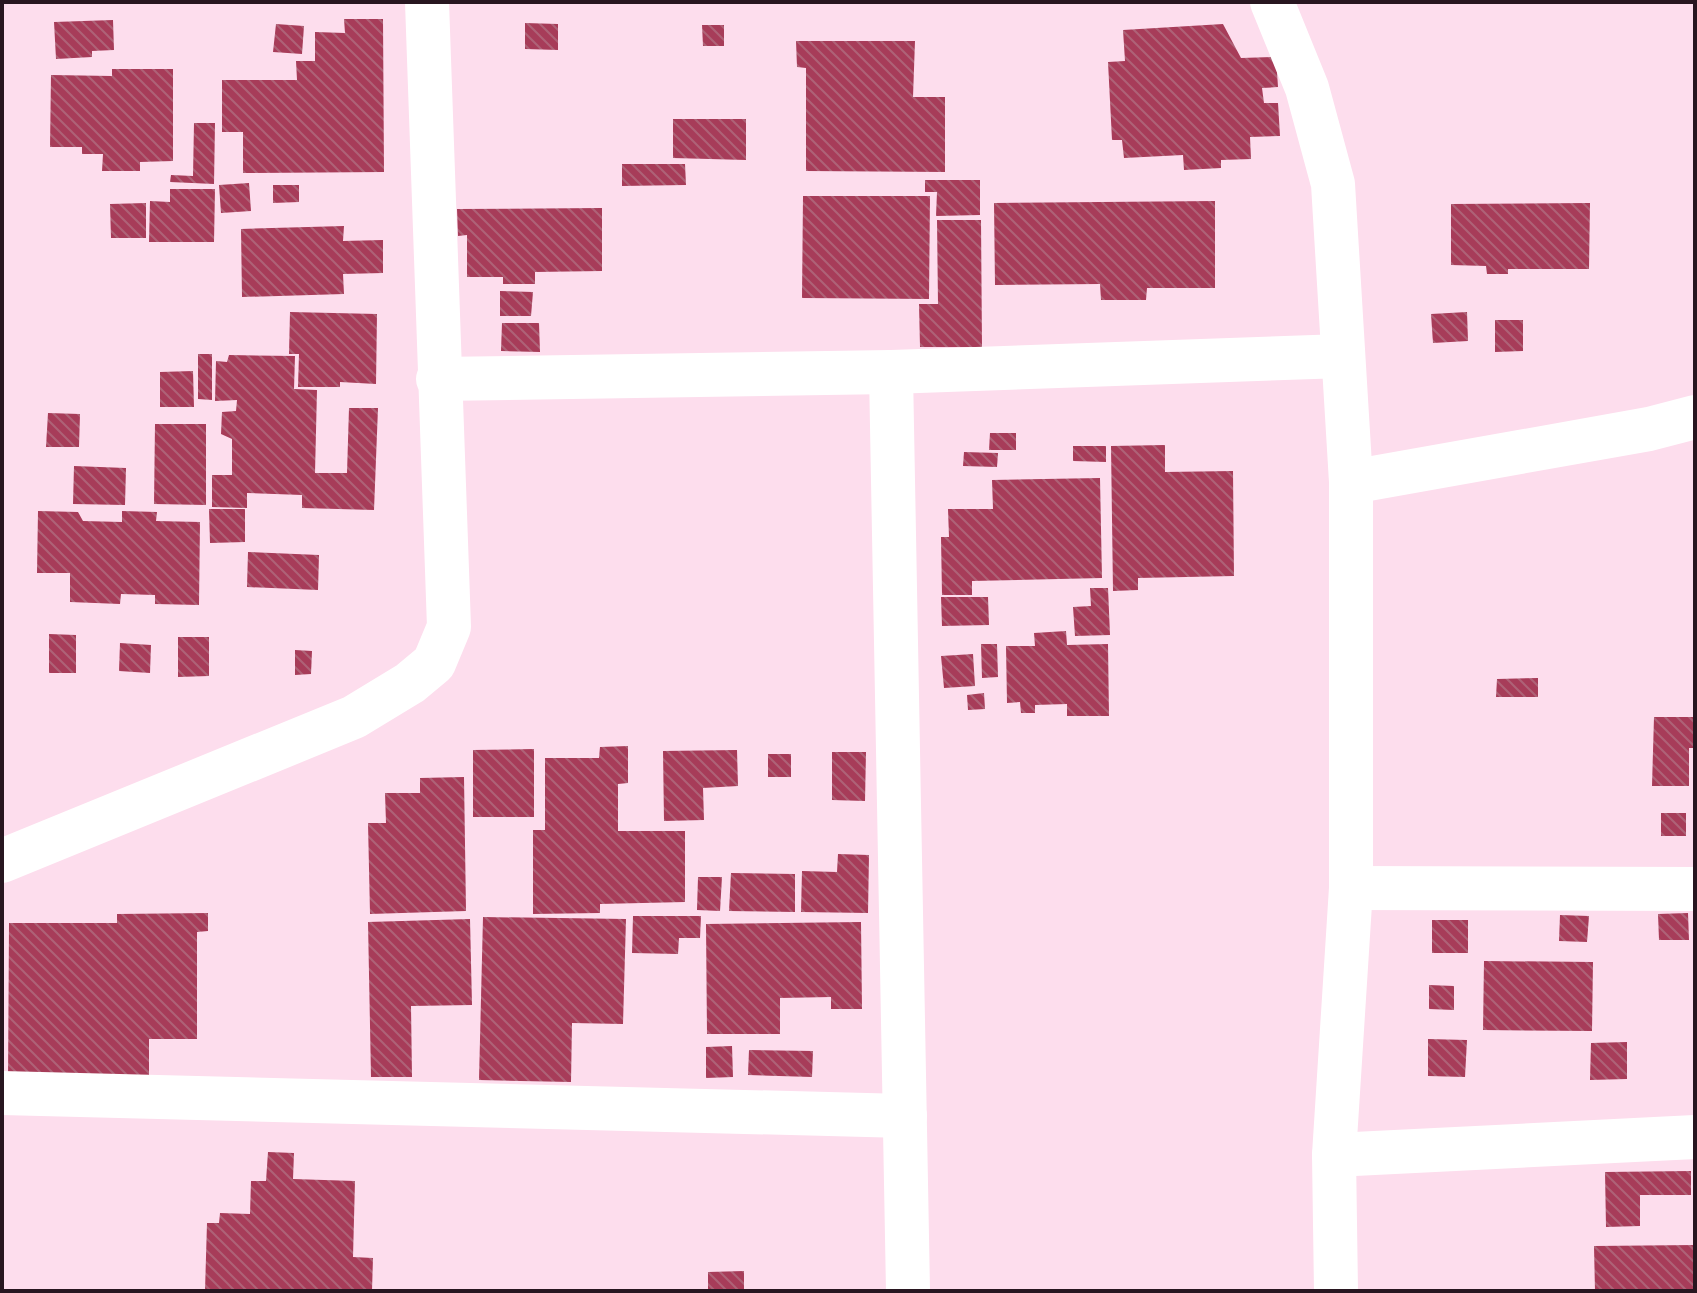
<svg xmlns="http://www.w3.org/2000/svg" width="1697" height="1293" font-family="'Sofia Sans Condensed',sans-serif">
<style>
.building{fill:url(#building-back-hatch)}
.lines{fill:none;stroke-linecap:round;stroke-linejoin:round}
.minor{stroke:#fff;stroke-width:44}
</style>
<defs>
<pattern id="building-back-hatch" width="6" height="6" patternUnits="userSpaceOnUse" patternTransform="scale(2)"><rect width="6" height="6" fill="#a73c59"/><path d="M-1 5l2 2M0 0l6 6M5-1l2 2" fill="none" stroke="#ae6277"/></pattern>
</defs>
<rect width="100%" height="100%" fill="#fddded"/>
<g class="building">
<path d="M 344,19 L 383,19 L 384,172 L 243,173 L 243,132 L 222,132 L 222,80 L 297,80 L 296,61 L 315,61 L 315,32 L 345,33 Z"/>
<path d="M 113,20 L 114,50 L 92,51 L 92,57 L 56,59 L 54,22 Z"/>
<path d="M 525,23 L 558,24 L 558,50 L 525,49 Z"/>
<path d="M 276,24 L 304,26 L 302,54 L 273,52 Z"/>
<path d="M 1223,24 L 1241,58 L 1276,57 L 1278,87 L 1262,88 L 1264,103 L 1278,103 L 1280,136 L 1250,137 L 1251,159 L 1221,160 L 1221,168 L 1184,170 L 1183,155 L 1124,158 L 1122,140 L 1112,140 L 1108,62 L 1125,61 L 1123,30 Z"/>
<path d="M 702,25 L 724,25 L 724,46 L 703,46 Z"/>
<path d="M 796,41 L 915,41 L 913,97 L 945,97 L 945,172 L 806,171 L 806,68 L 797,67 Z"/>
<path d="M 112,69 L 173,69 L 173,161 L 140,162 L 140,171 L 102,171 L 103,154 L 82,154 L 82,147 L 50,147 L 51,75 L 112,76 Z"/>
<path d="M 673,119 L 746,119 L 746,160 L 673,158 Z"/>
<path d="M 194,123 L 215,123 L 214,184 L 170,182 L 171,175 L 193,176 Z"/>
<path d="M 622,164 L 685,164 L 686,185 L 622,186 Z"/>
<path d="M 925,180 L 980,180 L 980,215 L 936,216 L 937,192 L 925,192 Z"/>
<path d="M 249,183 L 251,211 L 221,213 L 219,185 Z"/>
<path d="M 273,185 L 299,185 L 299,202 L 273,203 Z"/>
<path d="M 170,189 L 215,189 L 214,242 L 149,242 L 150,201 L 170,202 Z"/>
<path d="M 803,196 L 930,196 L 929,299 L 802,298 Z"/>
<path d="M 1215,201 L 1215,288 L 1147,288 L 1146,300 L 1101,300 L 1100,284 L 995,285 L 994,203 Z"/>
<path d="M 146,203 L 146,238 L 111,238 L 110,204 Z"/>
<path d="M 1590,203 L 1589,269 L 1508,269 L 1508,274 L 1487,274 L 1486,266 L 1451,265 L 1451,204 Z"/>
<path d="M 602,208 L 602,271 L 535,272 L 535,284 L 503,284 L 503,277 L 467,277 L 467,235 L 458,236 L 457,209 Z"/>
<path d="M 937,220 L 981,220 L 982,347 L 920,347 L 919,304 L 938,304 Z"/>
<path d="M 344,226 L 343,241 L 383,240 L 383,273 L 343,274 L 344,294 L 242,297 L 241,229 Z"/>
<path d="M 500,291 L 533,292 L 531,316 L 500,316 Z"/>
<path d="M 290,312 L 377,314 L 376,384 L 340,382 L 340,387 L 298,387 L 299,354 L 289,354 Z"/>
<path d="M 1467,312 L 1468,341 L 1433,343 L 1431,314 Z"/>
<path d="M 1495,320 L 1523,320 L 1523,351 L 1495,352 Z"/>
<path d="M 502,323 L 539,323 L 540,352 L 501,351 Z"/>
<path d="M 198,354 L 212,354 L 212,400 L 198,399 Z"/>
<path d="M 229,355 L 295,356 L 294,389 L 317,390 L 315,473 L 347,473 L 349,408 L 378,408 L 374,510 L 302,508 L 302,495 L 247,493 L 247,508 L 212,507 L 212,475 L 232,475 L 232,439 L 221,434 L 222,412 L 236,411 L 237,400 L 215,401 L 216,361 L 227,362 Z"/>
<path d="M 193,371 L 194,407 L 160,407 L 160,372 Z"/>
<path d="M 48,413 L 80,414 L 79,447 L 46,447 Z"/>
<path d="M 155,424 L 206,424 L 206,505 L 154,504 Z"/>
<path d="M 990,433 L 1016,433 L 1016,450 L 989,450 Z"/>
<path d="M 1165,445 L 1165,472 L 1233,471 L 1234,576 L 1138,578 L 1138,590 L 1113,591 L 1111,446 Z"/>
<path d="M 1073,446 L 1106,446 L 1106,462 L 1073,461 Z"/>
<path d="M 964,452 L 998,453 L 997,467 L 963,466 Z"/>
<path d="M 74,466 L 126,468 L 125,505 L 73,504 Z"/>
<path d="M 1100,478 L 1102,578 L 972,581 L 972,595 L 942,595 L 941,537 L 949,537 L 948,509 L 993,509 L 992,480 Z"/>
<path d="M 209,509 L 245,509 L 245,542 L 210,543 Z"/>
<path d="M 38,511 L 78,512 L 83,521 L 122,522 L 122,511 L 157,512 L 156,521 L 200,522 L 199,605 L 155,604 L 155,595 L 121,594 L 120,604 L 70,602 L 70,573 L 37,573 Z"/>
<path d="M 248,552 L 319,555 L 318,590 L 247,587 Z"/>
<path d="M 1090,588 L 1108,588 L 1110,635 L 1075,636 L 1073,607 L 1091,606 Z"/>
<path d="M 941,597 L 988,597 L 989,625 L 942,626 Z"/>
<path d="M 1066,631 L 1067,645 L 1108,644 L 1109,716 L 1067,716 L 1067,704 L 1035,705 L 1035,713 L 1021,713 L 1020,702 L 1007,703 L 1006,646 L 1035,646 L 1034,633 Z"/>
<path d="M 49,634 L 76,635 L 76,673 L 49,673 Z"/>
<path d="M 178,637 L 209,637 L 209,676 L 178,677 Z"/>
<path d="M 120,643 L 151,645 L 150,673 L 119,671 Z"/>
<path d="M 981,644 L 997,644 L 998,677 L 982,678 Z"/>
<path d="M 295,650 L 312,651 L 311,674 L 295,675 Z"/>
<path d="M 973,654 L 975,686 L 944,688 L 941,656 Z"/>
<path d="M 1538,678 L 1538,697 L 1496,697 L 1497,679 Z"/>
<path d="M 984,693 L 985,709 L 968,710 L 967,695 Z"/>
<path d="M 1654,717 L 1695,717 L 1695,748 L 1689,748 L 1689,786 L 1652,786 Z"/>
<path d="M 628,746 L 628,783 L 618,784 L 618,831 L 685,831 L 685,902 L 600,904 L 600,913 L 533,914 L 533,830 L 545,830 L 545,758 L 599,758 L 600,747 Z"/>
<path d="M 534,749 L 534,817 L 473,817 L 473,750 Z"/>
<path d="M 737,750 L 738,786 L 703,788 L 704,820 L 664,821 L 663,751 Z"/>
<path d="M 832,752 L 866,752 L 865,801 L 832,800 Z"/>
<rect x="768" y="754" width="23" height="23"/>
<path d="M 464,777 L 466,911 L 370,914 L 368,823 L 386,823 L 385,793 L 420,793 L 420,778 Z"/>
<rect x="1661" y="813" width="25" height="23"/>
<path d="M 838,854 L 869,855 L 868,913 L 801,912 L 802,871 L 837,872 Z"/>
<path d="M 731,873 L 795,874 L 795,912 L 729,911 Z"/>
<path d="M 698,877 L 722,877 L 720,911 L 697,910 Z"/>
<path d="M 208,913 L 208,931 L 197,932 L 197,1039 L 149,1039 L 149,1082 L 8,1083 L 9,923 L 117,923 L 117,914 Z"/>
<path d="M 1688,913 L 1689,940 L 1659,940 L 1658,914 Z"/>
<path d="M 1560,915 L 1589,916 L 1587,942 L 1559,941 Z"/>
<path d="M 633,916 L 701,916 L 700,938 L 679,938 L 678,954 L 632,953 Z"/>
<path d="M 483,917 L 626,919 L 623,1024 L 572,1023 L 571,1082 L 479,1080 Z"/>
<path d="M 470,919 L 472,1005 L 411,1006 L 412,1077 L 371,1077 L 368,922 Z"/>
<rect x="1432" y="920" width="36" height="33"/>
<path d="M 861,922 L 862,1009 L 831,1009 L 831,997 L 780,998 L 780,1034 L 707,1034 L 706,924 Z"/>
<path d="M 1484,961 L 1593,962 L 1592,1031 L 1483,1030 Z"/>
<path d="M 1429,985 L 1454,986 L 1454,1010 L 1429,1009 Z"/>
<path d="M 1428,1039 L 1467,1040 L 1465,1077 L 1428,1076 Z"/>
<path d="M 1627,1042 L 1627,1079 L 1590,1080 L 1591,1043 Z"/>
<path d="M 732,1046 L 733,1077 L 706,1078 L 706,1047 Z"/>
<path d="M 749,1050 L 813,1051 L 812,1077 L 748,1075 Z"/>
<path d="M 268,1152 L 294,1153 L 293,1179 L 355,1181 L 353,1257 L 373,1258 L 372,1291 L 205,1291 L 207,1223 L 219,1223 L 220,1213 L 250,1214 L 251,1181 L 266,1181 Z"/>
<path d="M 1691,1171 L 1691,1195 L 1640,1195 L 1640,1226 L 1606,1227 L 1605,1172 Z"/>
<path d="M 1695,1245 L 1695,1291 L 1595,1291 L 1594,1246 Z"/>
<path d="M 744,1271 L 744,1291 L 708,1291 L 708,1272 Z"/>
</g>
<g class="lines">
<g class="minor">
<path d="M 1272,2 L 1307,88 L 1333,184 L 1351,482 L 1351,888 L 1334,1155 L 1336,1291"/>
<path d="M 891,372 L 908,1291"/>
<path d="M 438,379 L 891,372 L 1343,356"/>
<path d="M 1351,482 L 1649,429 L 1695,417"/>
<path d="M 2,861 L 354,717 L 410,683 L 434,663 L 449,627 L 427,2"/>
<path d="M 1351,888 L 1695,889"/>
<path d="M 2,1093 L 905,1116"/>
<path d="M 1334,1155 L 1695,1137"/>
</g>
</g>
<rect width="1697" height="1293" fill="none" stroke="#281620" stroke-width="8"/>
</svg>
